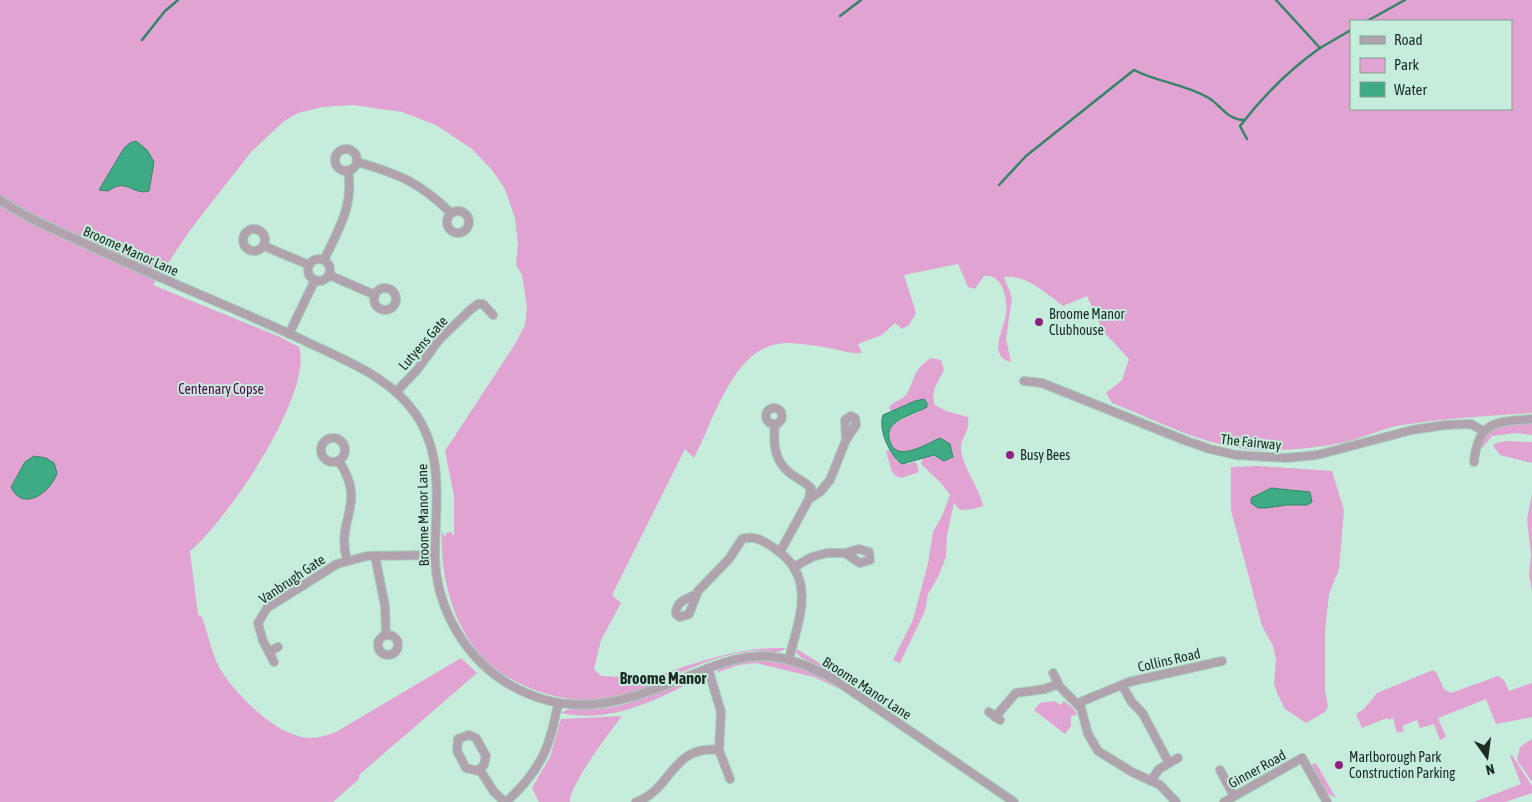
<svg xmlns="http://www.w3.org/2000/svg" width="1532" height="802" font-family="'Asap Condensed',sans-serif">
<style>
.green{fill:#e1a3d2;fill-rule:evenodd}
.water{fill:#3eab85;stroke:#348568}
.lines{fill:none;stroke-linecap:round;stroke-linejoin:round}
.stream{stroke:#348568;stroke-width:2.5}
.street-casing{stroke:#a7cabb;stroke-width:10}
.street{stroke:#b1a3ad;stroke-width:8}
.poi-dot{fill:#911f7f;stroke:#c6eddc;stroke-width:2}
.labels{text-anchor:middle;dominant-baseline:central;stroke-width:4;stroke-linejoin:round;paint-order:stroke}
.street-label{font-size:14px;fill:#1c2b24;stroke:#c6eddc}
.poi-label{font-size:14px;fill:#1c2b24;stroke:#c6eddc;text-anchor:start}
.park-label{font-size:14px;fill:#5b004f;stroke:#c6eddc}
.quarter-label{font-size:16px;font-weight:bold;fill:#1c2b24;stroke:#c6eddc}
</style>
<rect width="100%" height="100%" fill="#c6eddc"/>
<g class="green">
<path d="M 0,0 L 1532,0 L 1532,413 C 1487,416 1441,418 1397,426 C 1382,429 1368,436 1353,440 C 1321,448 1289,451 1256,450 C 1206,447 1158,421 1112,403 L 1106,393 L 1122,380 L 1129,359 L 1103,331 L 1087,296 L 1063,306 C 1047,294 1026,274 1004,277 L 1012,298 L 1006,339 L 1011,362 C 987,357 1004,329 1006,314 C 1008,300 1003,273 984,276 L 975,289 L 968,287 L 958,264 L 904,275 L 916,313 L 909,325 L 902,329 L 895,323 L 882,335 L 858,344 L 862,353 C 849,354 837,349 824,347 C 813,345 801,344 790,343 C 735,340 715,418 694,458 L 685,449 L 612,595 L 621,603 L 601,640 L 594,669 L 601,676 L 623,677 L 630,685 C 681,669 731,646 786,648 C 780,654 772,652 764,651 C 746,650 729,655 712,660 C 676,672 643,695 605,700 C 564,705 504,685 478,652 C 451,619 440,573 442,531 L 445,538 L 446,533 L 451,532 L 454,536 L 454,496 L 445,451 L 515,344 L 525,325 L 527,307 L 522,275 L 516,265 L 518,244 L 515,218 L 505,189 L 492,170 L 472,149 L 436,125 L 402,112 L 353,105 L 323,107 L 298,113 L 284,121 L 251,152 L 191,229 L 153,285 L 280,337 L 299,347 C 314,393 226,522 190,551 L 198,615 L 202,617 C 208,634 212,654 220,669 C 235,693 270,729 298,736 C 311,740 324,737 336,732 L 461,658 L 477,673 L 359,775 L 359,779 L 333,802 L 0,802 ZM 1351,21 L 1511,21 L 1511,109 L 1351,109 Z"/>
<path d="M 931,358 L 941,360 L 944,370 C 938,382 930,391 935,405 L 946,411 L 968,417 C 971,432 959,439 961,451 C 964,470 979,486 983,506 L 973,509 L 960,510 L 954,503 L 947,535 L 946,557 L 938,577 L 928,594 L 925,611 L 900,663 L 893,660 L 913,620 L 928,563 L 933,532 L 943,514 L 950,495 L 941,483 L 921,464 L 923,458 L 934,455 L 937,458 L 953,454 L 950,444 C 935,446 918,453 903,452 C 898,452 893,448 891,443 C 883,423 906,418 921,411 L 915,401 L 891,411 L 889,407 C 894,401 901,400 906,395 C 916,379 912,370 931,358 Z"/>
<path d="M 1532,423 L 1532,435 L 1516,433 L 1492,436 L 1479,452 C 1483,424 1509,426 1532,423 Z"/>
<path d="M 1506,441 L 1532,442 L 1532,463 L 1500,455 L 1493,446 L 1496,443 Z"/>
<path d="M 889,450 L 897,461 L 908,464 L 914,462 L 917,464 L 919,472 L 901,478 L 896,476 L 892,472 L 886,451 Z"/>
<path d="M 1258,466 L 1332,471 L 1344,510 L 1339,569 L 1329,594 L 1325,631 L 1325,690 L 1328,706 L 1325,712 L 1306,723 L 1285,709 L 1277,693 L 1274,684 L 1276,659 L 1273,646 L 1262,626 L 1231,510 L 1231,467 ZM 1271,488 L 1299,490 L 1307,505 L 1287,505 L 1258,508 L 1251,503 L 1259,493 Z"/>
<path d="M 1532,494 L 1532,591 L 1529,575 L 1531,555 L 1527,519 Z"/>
<path d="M 797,649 L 844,679 L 802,658 L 796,653 Z"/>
<path d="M 752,661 C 786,659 815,671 842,690 L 814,677 L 756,663 L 739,665 L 716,673 L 722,667 Z"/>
<path d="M 1433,670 L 1436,672 L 1444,689 L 1451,693 L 1498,676 L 1504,680 L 1509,691 L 1532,683 L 1532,717 L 1496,724 L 1486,699 L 1438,718 L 1446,737 L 1440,740 L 1434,724 L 1420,728 L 1417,720 L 1402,726 L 1404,731 L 1397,733 L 1393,718 L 1388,720 L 1387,718 L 1362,728 L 1356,714 L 1364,709 L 1377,693 Z"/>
<path d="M 693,678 L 700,678 C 656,700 611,724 561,713 C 571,705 593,710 606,708 C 637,704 663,687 693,678 Z"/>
<path d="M 1054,701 L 1061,705 L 1064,701 L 1074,709 L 1077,715 L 1071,716 L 1071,726 L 1065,734 L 1034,710 L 1040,703 Z"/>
<path d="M 622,716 C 610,732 569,785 570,802 L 539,802 L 532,788 L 550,757 L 561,719 Z"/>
<path d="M 1532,739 L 1532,782 L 1517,760 L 1520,747 Z"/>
<path d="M 1512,755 L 1532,786 L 1532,793 L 1505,802 L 1474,802 L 1521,784 L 1510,756 Z"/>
<path d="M 1316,763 L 1336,798 L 1327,793 L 1311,765 Z"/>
</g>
<g class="water">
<path d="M 136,141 L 147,150 L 154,162 L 149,191 C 133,196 127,177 108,191 L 99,190 L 124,148 L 130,143 Z"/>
<path d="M 924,399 L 927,403 L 927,407 C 917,413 895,418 890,429 C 888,434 889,439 891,444 C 899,462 928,443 940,438 L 950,444 L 953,457 L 944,461 L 934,455 L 902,464 C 890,456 878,430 883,415 L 915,401 Z"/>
<path d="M 34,456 L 46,458 L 54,463 L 57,473 C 51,492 23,513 11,487 L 25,462 Z"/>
<path d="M 1271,488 L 1310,492 L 1312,502 L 1307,505 L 1287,505 L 1266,508 L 1258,508 L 1251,503 L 1251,498 Z"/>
</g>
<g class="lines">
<g class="stream">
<path d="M 1276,0 L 1320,48 L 1351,30"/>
<path d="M 840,16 L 861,0"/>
<path d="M 1367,21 L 1405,0"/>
<path d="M 142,40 L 165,11 L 178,0"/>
<path d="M 1247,139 L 1240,126 C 1263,96 1289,70 1320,48"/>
<path d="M 999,185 L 1026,156 L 1134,70 C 1157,82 1184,84 1207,97 C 1222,105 1226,120 1245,120"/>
</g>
<defs>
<g id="street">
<circle cx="346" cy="160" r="11"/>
<path d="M 357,162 C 399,174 419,182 451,213"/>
<path d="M 0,200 C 25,217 53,229 80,241 C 154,277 231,306 305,341 C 340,358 380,373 406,402 C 447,447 435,501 435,556 C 436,609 466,660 512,686 C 575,721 627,701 689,676 C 713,666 737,656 764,656 C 791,657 815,668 837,681 L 1014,802"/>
<circle cx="458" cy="222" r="11"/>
<circle cx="254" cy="240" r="11"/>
<path d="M 264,246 L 309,265"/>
<circle cx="319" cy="270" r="11"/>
<path d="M 324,260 C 339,228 354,206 348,170"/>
<path d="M 329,275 L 375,295"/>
<circle cx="385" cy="299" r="11"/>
<path d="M 289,334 L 315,280"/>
<path d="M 1024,381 L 1042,383 L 1184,440 L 1210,449 L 1236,455 L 1286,458 L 1317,455 L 1412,430 L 1445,425 L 1471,424 L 1483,431"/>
<path d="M 396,392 L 417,370 L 439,340 L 470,310 L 478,304 L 483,304 L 493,315"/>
<circle cx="774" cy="416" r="8"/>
<path d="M 775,424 C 773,444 774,461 791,474 C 798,479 805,482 811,488 L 809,499"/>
<circle cx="333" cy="450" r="12"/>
<path d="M 339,461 C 368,506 335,518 347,560"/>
<path d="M 1474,462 C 1478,420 1497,422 1532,419"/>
<path d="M 780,552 L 809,499 L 820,492 L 830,480 L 846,440 L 856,425 L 855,418 L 851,416 L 845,420 L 846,440"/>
<path d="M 375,556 L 385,606 L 386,635"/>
<path d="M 794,567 L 812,557 L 827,553 L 845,553 L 859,549 L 869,552 L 870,560 L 860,563 L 845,553"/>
<path d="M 695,595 C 685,599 676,602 676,614 L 680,617 L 689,614 L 698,591 L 729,559 L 742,539 C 755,535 764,541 774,548 C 818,577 799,618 789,659"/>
<circle cx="388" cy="645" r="10"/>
<path d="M 269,652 L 278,647"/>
<path d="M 274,662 L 263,641 L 258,623 L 267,608 L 337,564 L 367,556 L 435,555"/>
<path d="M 708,668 L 721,712 L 719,750 L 730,779"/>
<path d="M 1053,673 L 1060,687 L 1081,708 L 1088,734 L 1098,751 L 1132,772 L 1160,785 L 1176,802"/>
<path d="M 1122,685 L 1131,701 L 1143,714 L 1169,763"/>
<path d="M 1078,703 L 1129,682 L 1222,661"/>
<path d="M 989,712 L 1000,720"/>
<path d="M 995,717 L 1016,693 L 1045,689 L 1058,684"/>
<path d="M 469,735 L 476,738 L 486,756 L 484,765 L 478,771 L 466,768 L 457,751 L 458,739 Z"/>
<path d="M 1302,758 L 1327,802"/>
<path d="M 480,770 L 494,792 L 505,802"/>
<path d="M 1220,770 L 1234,796"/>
<path d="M 1151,781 L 1159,769 L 1178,758"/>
<path d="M 506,802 C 525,785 543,763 550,737 C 554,726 555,714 559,703"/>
<path d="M 636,802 C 672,790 672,744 719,750"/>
<path d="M 1224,802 L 1302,758"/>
</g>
</defs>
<use href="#street" class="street-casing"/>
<use href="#street" class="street"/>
</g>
<g class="poi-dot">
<circle cx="1039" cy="322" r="5"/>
<circle cx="1010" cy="455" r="5"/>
<circle cx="1339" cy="765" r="5"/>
</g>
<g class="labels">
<g class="street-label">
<text transform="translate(131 251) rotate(24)">Broome Manor Lane</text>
<text transform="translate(423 343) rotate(-49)">Lutyens Gate</text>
<text transform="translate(1251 442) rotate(6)">The Fairway</text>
<text transform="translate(423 515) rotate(-91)">Broome Manor Lane</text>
<text transform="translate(292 579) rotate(-34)">Vanbrugh Gate</text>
<text transform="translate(1169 660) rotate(-13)">Collins Road</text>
<text transform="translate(867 688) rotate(33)">Broome Manor Lane</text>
<text transform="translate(1257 769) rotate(-29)">Ginner Road</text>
</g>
<g class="poi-label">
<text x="1049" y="314">Broome Manor<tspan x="1049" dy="16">Clubhouse</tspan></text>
<text x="1020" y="455">Busy Bees</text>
<text x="1349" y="757">Marlborough Park<tspan x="1349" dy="16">Construction Parking</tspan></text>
</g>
<g class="park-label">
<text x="221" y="389">Centenary Copse</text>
</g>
<g class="quarter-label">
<text x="663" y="678">Broome Manor</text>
</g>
</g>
<rect x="1350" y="20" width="162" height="90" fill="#c6eddc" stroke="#829f92"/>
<rect x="1360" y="36" width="25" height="8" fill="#b1a3ad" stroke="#829f92"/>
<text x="1394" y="45" font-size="15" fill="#1c2b24">Road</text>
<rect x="1360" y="58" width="25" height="15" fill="#e1a3d2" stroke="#829f92"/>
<text x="1394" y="70" font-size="15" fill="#1c2b24">Park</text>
<rect x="1360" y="82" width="25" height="15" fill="#3eab85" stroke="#829f92"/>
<text x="1394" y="95" font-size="15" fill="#1c2b24">Water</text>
<g transform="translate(1487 757) rotate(166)" stroke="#c6eddc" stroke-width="4" paint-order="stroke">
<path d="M0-4L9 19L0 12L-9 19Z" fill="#1c2b24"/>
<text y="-8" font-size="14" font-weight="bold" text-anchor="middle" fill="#1c2b24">N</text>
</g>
</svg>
